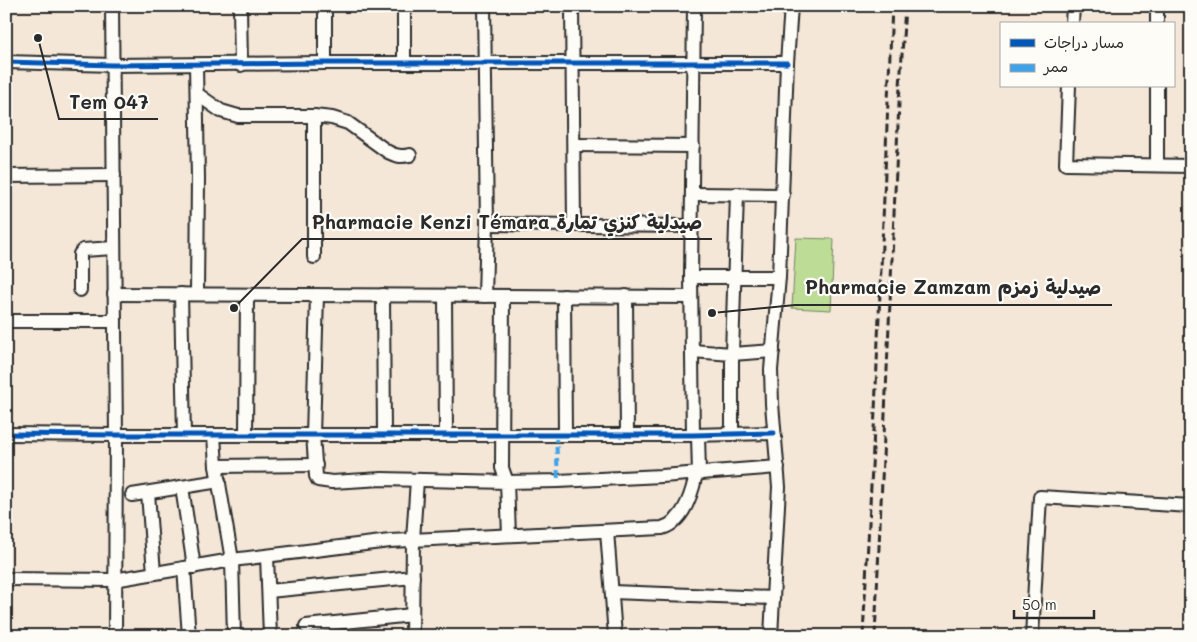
<svg xmlns="http://www.w3.org/2000/svg" width="1197" height="642" font-family="Mali,'Playpen Sans Arabic',sans-serif">
<style>
.green{fill:#bddd96;stroke:#748460}
.lines{fill:none;stroke-linecap:round;stroke-linejoin:round}
.minor-casing{stroke:#2b2b2b;stroke-width:16}
.minor{stroke:#fdfcf7;stroke-width:12}
.rail{stroke:#2b2b2b;stroke-width:3;stroke-dasharray:8 4;stroke-linecap:butt}
.quiet{stroke:#3ea3eb;stroke-width:4;stroke-dasharray:8 4;stroke-linecap:butt}
.cycleway-casing{stroke:#fdfcf7;stroke-width:8}
.cycleway{stroke:#0057b8;stroke-width:5}
.leader{fill:none;stroke:#2b2b2b;stroke-width:2}
.callout-dot{fill:#2b2b2b;stroke:#fdfcf7;stroke-width:2}
.callout-label{font-size:19px;text-anchor:middle;font-weight:bold;fill:#2b2b2b;stroke:#fdfcf7;stroke-width:4.5;stroke-linejoin:round;paint-order:stroke}
</style>
<rect width="100%" height="100%" fill="#f4e7d8"/>
<filter id="ink" filterUnits="userSpaceOnUse"><feTurbulence type="fractalNoise" baseFrequency=".02" numOctaves="2"/><feDisplacementMap in="SourceGraphic" scale="10" xChannelSelector="R" yChannelSelector="G"/><feConvolveMatrix kernelMatrix="1 2 1 2 8 2 1 2 1" color-interpolation-filters="sRGB"/></filter>
<g filter="url(#ink)">
<path class="green" d="M 796,238 L 834,239 L 831,310 L 792,308 Z"/>
<g class="lines">
<defs>
<g id="minor">
<path d="M 112,6 L 116,435 L 115,636"/>
<path d="M 240,6 L 241,65"/>
<path d="M 325,6 L 325,63"/>
<path d="M 404,6 L 404,63"/>
<path d="M 484,6 L 487,224 L 485,296"/>
<path d="M 572,6 L 574,224"/>
<path d="M 1072,24 L 1073,6"/>
<path d="M 1157,24 L 1157,6"/>
<path d="M 6,62 L 113,65 L 325,63 L 787,63"/>
<path d="M 196,65 L 198,178 L 197,294"/>
<path d="M 1069,86 L 1066,164 L 1191,166"/>
<path d="M 197,94 L 221,111 L 238,116 L 314,116 L 332,118 L 348,123 L 388,152 C 396,156 401,157 410,155"/>
<path d="M 314,116 L 314,257"/>
<path d="M 574,145 L 693,146"/>
<path d="M 1157,165 L 1157,86"/>
<path d="M 6,176 L 114,175"/>
<path d="M 693,194 L 783,195"/>
<path d="M 487,224 L 691,226"/>
<path d="M 691,277 L 779,277"/>
<path d="M 80,290 L 80,254 L 83,250 L 114,248"/>
<path d="M 114,294 L 691,297"/>
<path d="M 181,294 L 184,435"/>
<path d="M 317,295 L 313,435 L 316,476 L 318,480 L 332,482 L 382,479 L 507,482 L 509,535"/>
<path d="M 383,295 L 384,434"/>
<path d="M 445,296 L 446,434"/>
<path d="M 503,296 L 502,468 L 507,482 L 558,481 L 662,476 L 778,467"/>
<path d="M 564,296 L 565,434"/>
<path d="M 626,296 L 627,435"/>
<path d="M 6,321 L 115,321"/>
<path d="M 692,351 L 732,354 L 773,351"/>
<path d="M 732,433 L 732,354 L 737,194"/>
<path d="M 6,434 L 116,435 L 693,435 L 774,433"/>
<path d="M 214,435 L 216,466 L 232,560 L 390,541 L 662,528 C 684,522 692,494 696,474"/>
<path d="M 246,435 L 247,295"/>
<path d="M 693,435 L 691,277 L 694,6"/>
<path d="M 698,435 L 699,474"/>
<path d="M 216,466 L 316,465"/>
<path d="M 182,487 L 194,567"/>
<path d="M 148,493 L 154,573"/>
<path d="M 132,495 L 219,481"/>
<path d="M 607,531 L 615,636"/>
<path d="M 267,556 L 270,636"/>
<path d="M 184,568 L 189,636"/>
<path d="M 6,579 L 114,580 L 232,560 L 234,636"/>
<path d="M 269,591 L 413,577"/>
<path d="M 612,592 L 773,598"/>
<path d="M 306,626 L 412,615"/>
<path d="M 412,636 L 413,540 L 417,480"/>
<path d="M 771,636 L 779,487 L 772,404 L 771,370 L 779,277 L 787,63 L 791,6"/>
<path d="M 1032,636 L 1040,497 L 1191,506"/>
</g>
</defs>
<use href="#minor" class="minor-casing"/>
<use href="#minor" class="minor"/>
<g class="rail">
<path d="M 863,636 L 875,411 L 892,6"/>
<path d="M 875,636 L 899,103 L 905,6"/>
</g>
<path class="quiet" d="M 556,434 L 558,481"/>
<defs>
<g id="cycleway">
<path d="M 6,62 L 113,65 L 325,63 L 787,63"/>
<path d="M 6,434 L 116,435 L 693,435 L 774,433"/>
</g>
</defs>
<use href="#cycleway" class="cycleway-casing"/>
<use href="#cycleway" class="cycleway"/>
</g>
</g>
<path class="leader" d="M38 38L59 119H158M234 308L302 239H712M712 313L795 305H1112"/>
<g class="callout-dot">
<circle cx="38" cy="38" r="5"/>
<circle cx="234" cy="308" r="5"/>
<circle cx="712" cy="313" r="5"/>
</g>
<g class="callout-label">
<text x="109" y="109">Tem 047</text>
<text x="507" y="229">Pharmacie Kenzi Témara صيدلية كنزي تمارة</text>
<text x="953" y="294">Pharmacie Zamzam صيدلية زمزم</text>
</g>
<rect width="1197" height="642" fill="none" stroke="#fdfcf7" stroke-width="25"/>
<rect x="12" y="12" width="1172" height="617" fill="none" stroke="#2b2b2b" stroke-width="2" filter="url(#ink)"/>
<rect x="1000" y="22" width="175" height="65" fill="#fdfcf7" stroke="#a9a8a5"/>
<rect x="1010" y="39" width="25" height="8" fill="#0057b8" stroke="#a9a8a5"/>
<text x="1044" y="48" font-size="15" fill="#2b2b2b">مسار دراجات</text>
<rect x="1010" y="64" width="25" height="8" fill="#3ea3eb" stroke="#a9a8a5"/>
<text x="1044" y="72" font-size="15" fill="#2b2b2b">ممر</text>
<path d="M1014 610v8h80v-8" fill="none" stroke="#2b2b2b" stroke-width="2.5"/>
<text x="1022" y="610" font-size="15" fill="#2b2b2b" stroke="#fdfcf7" stroke-width="4" paint-order="stroke">50 m</text>
</svg>
